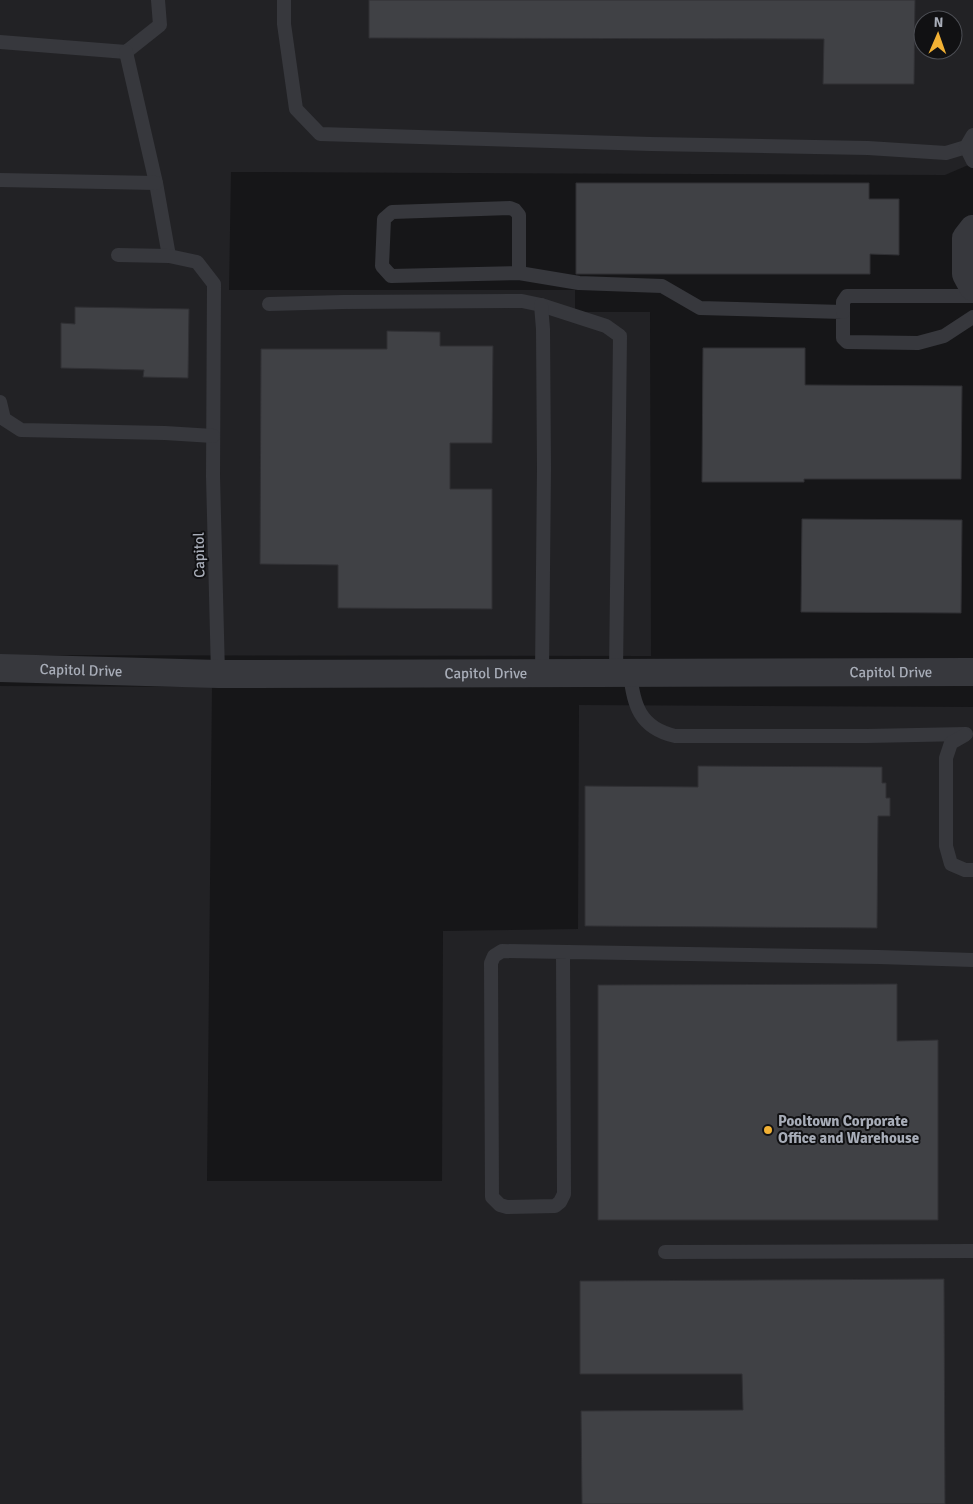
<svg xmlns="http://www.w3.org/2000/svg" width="973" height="1504" font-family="Signika,sans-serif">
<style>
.built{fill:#222225;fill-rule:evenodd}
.building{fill:#404145;stroke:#303034}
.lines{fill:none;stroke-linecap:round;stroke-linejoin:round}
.lane{stroke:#37383d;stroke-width:14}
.street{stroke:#37383d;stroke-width:28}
.poi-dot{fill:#f2b134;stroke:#111113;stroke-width:2}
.labels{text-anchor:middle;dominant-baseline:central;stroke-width:4;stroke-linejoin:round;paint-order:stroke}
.street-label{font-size:15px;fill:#a8adb8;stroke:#111113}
.poi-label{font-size:15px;font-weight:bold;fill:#a8adb8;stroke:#111113;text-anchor:start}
</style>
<rect width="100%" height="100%" fill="#161618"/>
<g class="built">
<path d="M 0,0 L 973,0 L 973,163 L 945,175 L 231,172 L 229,290 L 575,290 L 575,312 L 650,312 L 651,656 L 0,655 ZM 923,20 L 953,20 L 953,50 L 923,50 Z"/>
<path d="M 0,686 L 212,687 L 207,1181 L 442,1181 L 443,931 L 578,929 L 579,705 L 973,707 L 973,1504 L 0,1504 Z"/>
</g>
<g class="building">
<path d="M 369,0 L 915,0 L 914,84 L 823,84 L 824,39 L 369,38 Z"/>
<path d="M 576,183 L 869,183 L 869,199 L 899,199 L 899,255 L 870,254 L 870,274 L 576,274 Z"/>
<path d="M 75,307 L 189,309 L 188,378 L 143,377 L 144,370 L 61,368 L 61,323 L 75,324 Z"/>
<path d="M 387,331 L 440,332 L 440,346 L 493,346 L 492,443 L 450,443 L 450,489 L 492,489 L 492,609 L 338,608 L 338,565 L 260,564 L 261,349 L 387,349 Z"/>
<path d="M 703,348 L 805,348 L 805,385 L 962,386 L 961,479 L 804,479 L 804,482 L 702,482 Z"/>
<path d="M 802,519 L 962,520 L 961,613 L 801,612 Z"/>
<path d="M 698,766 L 882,767 L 882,783 L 886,783 L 886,798 L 890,798 L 890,816 L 878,816 L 877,928 L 585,926 L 585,786 L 698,787 Z"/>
<path d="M 897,984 L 897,1041 L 938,1040 L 938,1220 L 598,1220 L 598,985 Z"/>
<path d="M 944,1279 L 945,1504 L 582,1504 L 581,1411 L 743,1410 L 742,1374 L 580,1374 L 580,1281 Z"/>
</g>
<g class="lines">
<g class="lane">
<path d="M 284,0 L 284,24 L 296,109 L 320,134 L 651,144 L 868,148 L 946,153 L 966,147"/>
<path d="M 0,42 L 126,52 L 160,25 L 158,0"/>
<path d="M 126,52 L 156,183 L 169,256"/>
<path d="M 973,135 L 966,147 L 973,161"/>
<path d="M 0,180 L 156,183"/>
<path d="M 118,255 L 169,256 L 197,262 L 214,284 L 213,476 L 218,674"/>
<path d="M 519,273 L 519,215 L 515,210 L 510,208 L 392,212 L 384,219 L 382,266 L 391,276 L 519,273 L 579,283 L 662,286 L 700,308 L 843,312 L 843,338 L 847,342 L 918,343 L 944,336 L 973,317"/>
<path d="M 269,304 L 343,302 L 522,301 L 541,305 L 606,326 L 620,336 L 616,673"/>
<path d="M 541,305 L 543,329 L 544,468 L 542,673"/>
<path d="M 843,312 L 843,302 L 847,296 L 973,296"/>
<path d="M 0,402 L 4,419 L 21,430 L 165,433 L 213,436"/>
<path d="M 630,672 C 633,705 640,728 675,736 L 867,736 L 966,734"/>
<path d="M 965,735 L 951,743 L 946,758 L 946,846 L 951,864 L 965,870 L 973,870"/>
<path d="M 563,952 L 564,1194 L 560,1202 L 555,1206 L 507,1207 L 500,1205 L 492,1197 L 491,963 L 494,956 L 502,951 L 879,957 L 973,960"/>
<path d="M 665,1252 L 973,1251"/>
</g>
<g class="street">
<path d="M 973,229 L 966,238 L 966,274 L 973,287"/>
<path id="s1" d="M 0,668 L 218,674 L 973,672"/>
</g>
</g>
<circle class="poi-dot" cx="768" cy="1130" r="5"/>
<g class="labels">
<g class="street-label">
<text transform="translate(199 555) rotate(-91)">Capitol</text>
<text stroke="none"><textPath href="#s1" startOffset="81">Capitol Drive</textPath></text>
<text stroke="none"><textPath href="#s1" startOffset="891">Capitol Drive</textPath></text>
<text stroke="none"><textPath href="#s1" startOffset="486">Capitol Drive</textPath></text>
</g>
<g class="poi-label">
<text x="778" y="1121">Pooltown Corporate<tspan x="778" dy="17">Office and Warehouse</tspan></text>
</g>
</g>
<g transform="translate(938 35) rotate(2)"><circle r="24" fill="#111113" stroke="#4d4f55"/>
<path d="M0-4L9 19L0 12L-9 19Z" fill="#f2b134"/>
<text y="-8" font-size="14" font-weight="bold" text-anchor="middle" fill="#a8adb8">N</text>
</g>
</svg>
